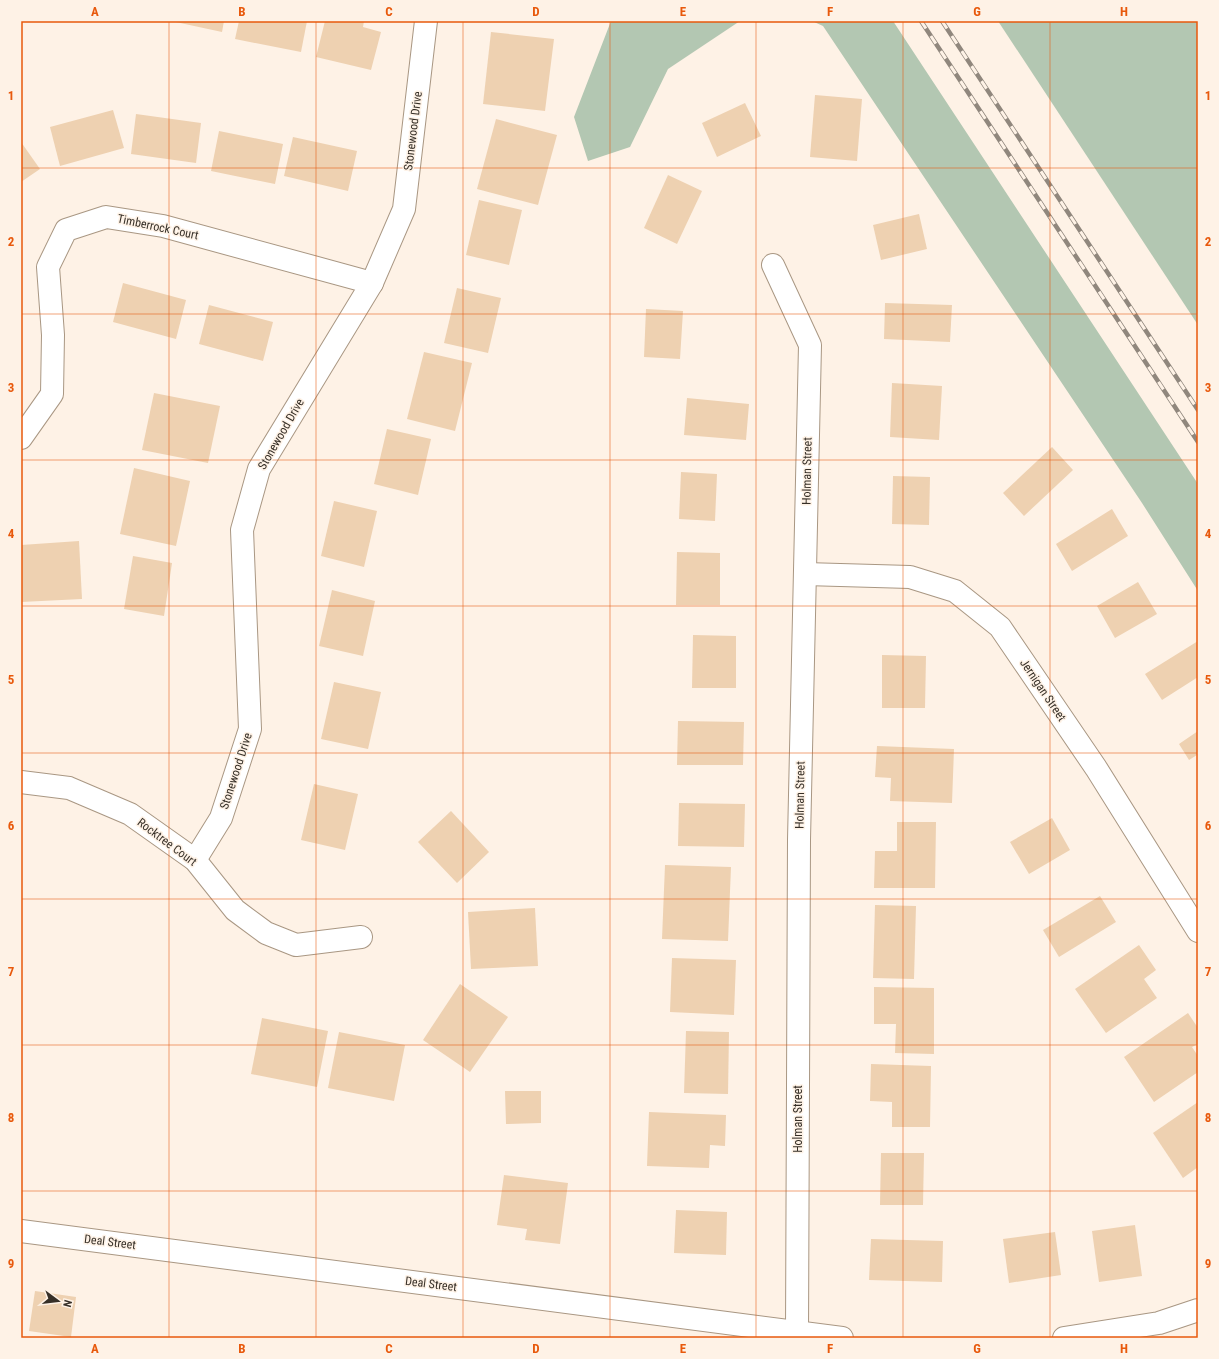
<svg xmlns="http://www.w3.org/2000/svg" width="1219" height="1359" font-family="'Roboto Condensed',sans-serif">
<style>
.green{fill:#b3c7b2}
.building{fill:#eed1b1}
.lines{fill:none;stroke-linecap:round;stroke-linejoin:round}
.street-casing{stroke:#a99783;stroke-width:24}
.street{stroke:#fff;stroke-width:22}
.rail-casing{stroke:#90877d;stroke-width:4.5}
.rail{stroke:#fef2e6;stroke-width:3;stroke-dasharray:9;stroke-linecap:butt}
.grid{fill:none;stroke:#e8590c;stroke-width:1;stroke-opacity:0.55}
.labels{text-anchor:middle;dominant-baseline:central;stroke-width:3;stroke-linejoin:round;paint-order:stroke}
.street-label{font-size:12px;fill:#362f27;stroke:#fef2e6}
.neatline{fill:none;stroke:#e8590c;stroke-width:1.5}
.grid-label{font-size:13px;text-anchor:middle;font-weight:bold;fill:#e8590c}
</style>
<rect width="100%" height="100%" fill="#fef2e6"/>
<g class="green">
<path d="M 611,21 L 740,21 L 668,69 L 630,147 L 588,161 L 574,117 Z"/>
<path d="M 812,21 L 893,21 L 1198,484 L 1198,591 L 1142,503 L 823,26 Z"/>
<path d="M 998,21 L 1198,21 L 1198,325 Z"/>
</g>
<g class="building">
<path d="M 171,21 L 224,21 L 222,32 Z"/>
<path d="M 239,21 L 307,21 L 301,52 L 235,39 Z"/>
<path d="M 325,21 L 364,21 L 363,27 L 381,32 L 371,70 L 316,57 Z"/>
<path d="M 491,32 L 554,39 L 545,111 L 483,104 Z"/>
<path d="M 815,95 L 862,99 L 857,161 L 810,157 Z"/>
<path d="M 745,103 L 761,136 L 717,157 L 702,123 Z"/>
<path d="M 113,110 L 124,148 L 60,166 L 50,127 Z"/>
<path d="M 136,114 L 201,123 L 196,163 L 131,154 Z"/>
<path d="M 496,119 L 557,135 L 538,205 L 477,189 Z"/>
<path d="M 219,131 L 283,144 L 275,184 L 211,171 Z"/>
<path d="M 293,137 L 357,151 L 348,191 L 284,176 Z"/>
<path d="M 21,142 L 40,169 L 21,182 Z"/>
<path d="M 668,175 L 702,191 L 677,244 L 644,228 Z"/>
<path d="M 479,200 L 522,210 L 509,265 L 466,255 Z"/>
<path d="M 919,214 L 927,249 L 881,260 L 873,225 Z"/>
<path d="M 123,283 L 186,300 L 176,339 L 113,322 Z"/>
<path d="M 457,288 L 501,298 L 488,353 L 444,343 Z"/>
<path d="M 885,303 L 952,305 L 950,342 L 884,339 Z"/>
<path d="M 209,305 L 273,322 L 263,361 L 199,344 Z"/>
<path d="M 646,309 L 683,311 L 680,359 L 644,357 Z"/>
<path d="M 424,352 L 472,363 L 455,431 L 407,419 Z"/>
<path d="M 892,383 L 942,386 L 939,440 L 890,437 Z"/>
<path d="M 154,393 L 220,406 L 208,463 L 142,450 Z"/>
<path d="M 687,398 L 749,404 L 746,440 L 684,435 Z"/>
<path d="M 387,429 L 431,439 L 418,495 L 374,484 Z"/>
<path d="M 1052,447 L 1073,470 L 1024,516 L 1003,493 Z"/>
<path d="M 134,468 L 190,481 L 176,546 L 120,534 Z"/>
<path d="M 681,472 L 717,474 L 715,521 L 679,519 Z"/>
<path d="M 893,476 L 930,477 L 929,525 L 892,524 Z"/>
<path d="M 334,501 L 377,511 L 364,567 L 321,556 Z"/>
<path d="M 1112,509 L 1128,536 L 1072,571 L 1056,544 Z"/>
<path d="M 79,541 L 82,599 L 21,602 L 21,545 Z"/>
<path d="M 677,552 L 720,553 L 720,605 L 676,605 Z"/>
<path d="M 133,556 L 172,563 L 164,616 L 124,609 Z"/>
<path d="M 1138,582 L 1157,614 L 1115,638 L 1097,606 Z"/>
<path d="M 332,590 L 375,601 L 363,656 L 319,646 Z"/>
<path d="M 693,635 L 736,636 L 736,688 L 692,688 Z"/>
<path d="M 1198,641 L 1198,677 L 1162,700 L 1145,674 Z"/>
<path d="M 882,655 L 926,656 L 925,708 L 882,708 Z"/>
<path d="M 334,682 L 381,692 L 368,749 L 321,739 Z"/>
<path d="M 678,721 L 744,722 L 743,765 L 677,765 Z"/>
<path d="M 1198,731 L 1198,757 L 1197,755 L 1189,760 L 1179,744 Z"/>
<path d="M 877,746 L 954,749 L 952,803 L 890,801 L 891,778 L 875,777 Z"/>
<path d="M 314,784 L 358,794 L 345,850 L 301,840 Z"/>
<path d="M 679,803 L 745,804 L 744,847 L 678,846 Z"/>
<path d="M 451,811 L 489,852 L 457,883 L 418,842 Z"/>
<path d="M 1052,818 L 1070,850 L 1029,874 L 1010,842 Z"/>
<path d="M 897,822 L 936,822 L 935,888 L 874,888 L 875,851 L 897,851 Z"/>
<path d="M 665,865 L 731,867 L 728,941 L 662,939 Z"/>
<path d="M 1100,896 L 1116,922 L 1059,957 L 1043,930 Z"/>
<path d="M 875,905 L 916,906 L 914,979 L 873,978 Z"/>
<path d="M 535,908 L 538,966 L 471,969 L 468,912 Z"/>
<path d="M 1139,945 L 1156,970 L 1144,979 L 1157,998 L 1106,1033 L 1075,989 Z"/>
<path d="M 672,958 L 736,960 L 734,1015 L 670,1012 Z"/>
<path d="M 460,984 L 508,1017 L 470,1072 L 423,1040 Z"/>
<path d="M 874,987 L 934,988 L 934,1054 L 895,1053 L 896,1024 L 874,1024 Z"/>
<path d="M 1188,1013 L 1198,1028 L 1198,1044 L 1192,1047 L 1198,1056 L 1198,1072 L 1154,1102 L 1124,1057 Z"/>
<path d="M 262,1018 L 328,1031 L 317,1087 L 251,1074 Z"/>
<path d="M 686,1031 L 729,1032 L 728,1094 L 684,1093 Z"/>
<path d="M 339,1032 L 405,1045 L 394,1101 L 328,1088 Z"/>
<path d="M 871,1064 L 931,1066 L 930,1127 L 892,1127 L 892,1102 L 870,1101 Z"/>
<path d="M 505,1091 L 541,1091 L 541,1123 L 506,1124 Z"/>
<path d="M 1198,1102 L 1198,1167 L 1183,1178 L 1153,1133 Z"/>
<path d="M 649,1112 L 726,1115 L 725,1146 L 710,1145 L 709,1168 L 647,1166 Z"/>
<path d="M 881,1153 L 924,1153 L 923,1205 L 880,1205 Z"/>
<path d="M 504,1175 L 568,1183 L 560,1244 L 525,1240 L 527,1229 L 497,1225 Z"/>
<path d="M 676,1210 L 727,1212 L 726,1255 L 674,1253 Z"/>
<path d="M 1135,1225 L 1142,1276 L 1099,1282 L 1092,1231 Z"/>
<path d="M 1055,1232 L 1061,1275 L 1009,1283 L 1003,1239 Z"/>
<path d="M 871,1239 L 943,1241 L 942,1282 L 869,1280 Z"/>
<path d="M 35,1291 L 76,1297 L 71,1337 L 29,1331 Z"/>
</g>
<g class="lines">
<defs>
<g id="street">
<path d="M 773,265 L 810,345 L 799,840 L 797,1333"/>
<path d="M 21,438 L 52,394 L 53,335 L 48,267 L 66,230 L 106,217 L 163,226 L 372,283"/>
<path d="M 805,574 L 910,577 L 955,591 L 1000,627 L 1096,768 L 1198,931"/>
<path d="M 21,782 L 69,788 L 130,814 L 195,860 L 235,910 L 266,933 L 296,945 L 361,937"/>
<path d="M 195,860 L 221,818 L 250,729 L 242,530 L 259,469 L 372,283 L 404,209 L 426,21"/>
<path d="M 21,1231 L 842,1338"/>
<path d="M 1064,1338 L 1159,1323 L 1198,1310"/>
</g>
</defs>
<use href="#street" class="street-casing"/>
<use href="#street" class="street"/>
<defs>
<g id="rail">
<path d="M 921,21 L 1198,442"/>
<path d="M 942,21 L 1198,410"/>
</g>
</defs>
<use href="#rail" class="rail-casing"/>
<use href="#rail" class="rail"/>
</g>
<path class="grid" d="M 169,21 L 169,1338M 316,21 L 316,1338M 463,21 L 463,1338M 610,21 L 610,1338M 756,21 L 756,1338M 903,21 L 903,1338M 1050,21 L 1050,1338M 21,168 L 1198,168M 21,314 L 1198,314M 21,460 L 1198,460M 21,606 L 1198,606M 21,753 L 1198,753M 21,899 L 1198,899M 21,1045 L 1198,1045M 21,1191 L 1198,1191"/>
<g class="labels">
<g class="street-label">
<text transform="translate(413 131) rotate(-83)">Stonewood Drive</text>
<text transform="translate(158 227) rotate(12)">Timberrock Court</text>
<text transform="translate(281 434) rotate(-60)">Stonewood Drive</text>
<text transform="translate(807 471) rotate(-89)">Holman Street</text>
<text transform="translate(1043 690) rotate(56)">Jernigan Street</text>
<text transform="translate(236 771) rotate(-72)">Stonewood Drive</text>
<text transform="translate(800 795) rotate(-89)">Holman Street</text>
<text transform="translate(167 842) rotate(37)">Rocktree Court</text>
<text transform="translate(798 1119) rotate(-90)">Holman Street</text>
<text transform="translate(110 1242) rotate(7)">Deal Street</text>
<text transform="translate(431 1284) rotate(7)">Deal Street</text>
</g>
</g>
<rect width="1219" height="1359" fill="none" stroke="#fef2e6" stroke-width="44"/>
<g transform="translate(58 1301) rotate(105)" stroke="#fef2e6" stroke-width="3" paint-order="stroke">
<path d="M0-3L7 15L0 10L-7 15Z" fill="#362f27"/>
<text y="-6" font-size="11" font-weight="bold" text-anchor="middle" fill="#362f27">N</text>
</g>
<rect x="22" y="22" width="1175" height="1315" class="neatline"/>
<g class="grid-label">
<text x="95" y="16">A</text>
<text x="242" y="16">B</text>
<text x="389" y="16">C</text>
<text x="536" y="16">D</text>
<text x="683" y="16">E</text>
<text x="830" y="16">F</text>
<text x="977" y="16">G</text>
<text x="1124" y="16">H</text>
<text x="11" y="100">1</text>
<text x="1208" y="100">1</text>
<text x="11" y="246">2</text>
<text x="1208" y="246">2</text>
<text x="11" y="392">3</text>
<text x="1208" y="392">3</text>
<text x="11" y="538">4</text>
<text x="1208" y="538">4</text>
<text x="11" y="684">5</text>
<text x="1208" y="684">5</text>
<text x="11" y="830">6</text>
<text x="1208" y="830">6</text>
<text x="11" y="976">7</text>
<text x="1208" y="976">7</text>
<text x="11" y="1122">8</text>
<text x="1208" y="1122">8</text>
<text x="11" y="1268">9</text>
<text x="1208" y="1268">9</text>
<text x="95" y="1353">A</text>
<text x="242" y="1353">B</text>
<text x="389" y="1353">C</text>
<text x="536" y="1353">D</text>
<text x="683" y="1353">E</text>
<text x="830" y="1353">F</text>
<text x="977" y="1353">G</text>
<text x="1124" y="1353">H</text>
</g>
</svg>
